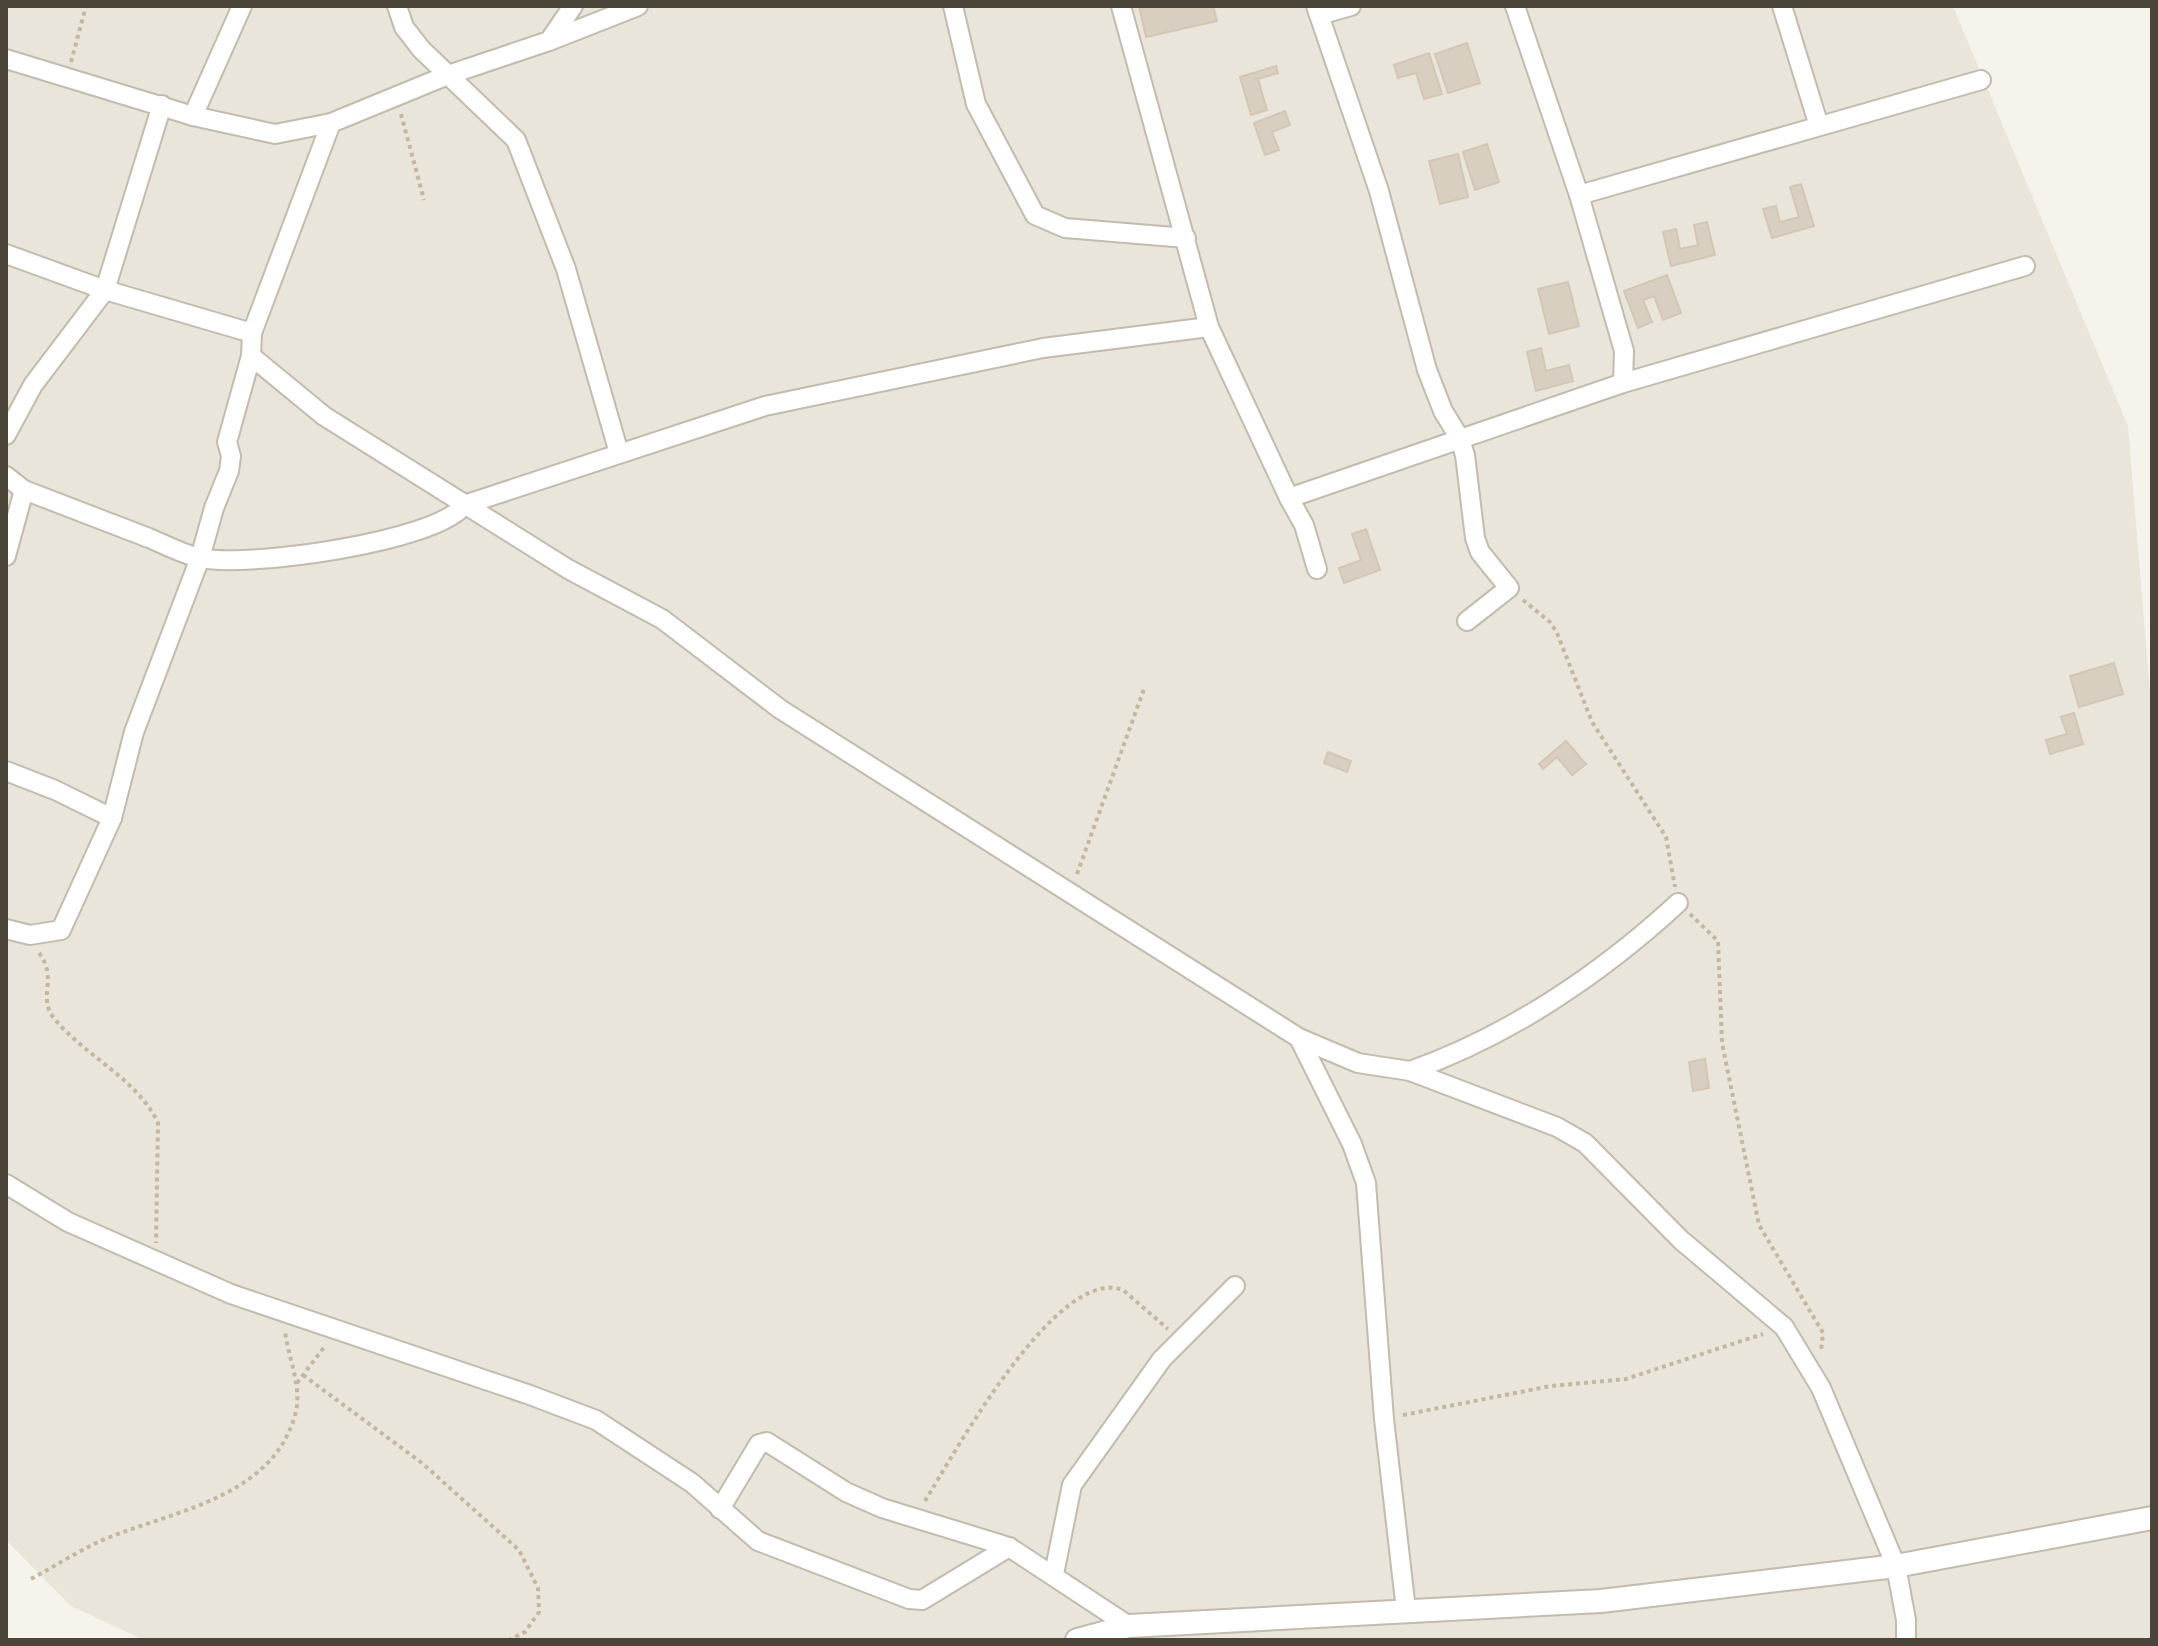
<svg xmlns="http://www.w3.org/2000/svg" width="2158" height="1646" font-family="Manrope,sans-serif">
<style>
.residential{fill:#eae5da}
.building{fill:#d8cfc1;stroke:#d3c7b4;stroke-width:2}
.lines{fill:none;stroke-linecap:round;stroke-linejoin:round}
.minor-casing{stroke:#c2bbae;stroke-width:22}
.tertiary-casing{stroke:#c2bbae;stroke-width:26}
.path{stroke:#c4b79f;stroke-width:4;stroke-dasharray:4 4;stroke-linecap:butt}
.minor{stroke:#fff;stroke-width:18}
.tertiary{stroke:#fff;stroke-width:22}
</style>
<rect width="100%" height="100%" fill="#f6f3ec"/>
<path class="residential" d="M 6,6 L 1953,6 L 2128,426 L 2152,717 L 2152,1640 L 144,1640 L 71,1606 L 6,1540 Z"/>
<g class="building">
<path d="M 1139,6 L 1213,6 L 1217,21 L 1146,37 Z"/>
<path d="M 1467,43 L 1480,83 L 1448,93 L 1435,54 Z"/>
<path d="M 1429,53 L 1442,94 L 1424,99 L 1416,73 L 1398,78 L 1394,65 Z"/>
<path d="M 1276,66 L 1278,73 L 1258,79 L 1267,110 L 1251,115 L 1240,77 Z"/>
<path d="M 1285,111 L 1290,125 L 1272,132 L 1279,150 L 1265,155 L 1254,123 Z"/>
<path d="M 1487,144 L 1499,182 L 1475,190 L 1463,152 Z"/>
<path d="M 1458,154 L 1468,197 L 1440,204 L 1429,161 Z"/>
<path d="M 1801,184 L 1814,226 L 1772,238 L 1763,209 L 1776,206 L 1780,222 L 1799,217 L 1790,187 Z"/>
<path d="M 1707,222 L 1715,255 L 1671,266 L 1663,232 L 1676,229 L 1680,249 L 1698,245 L 1694,225 Z"/>
<path d="M 1667,275 L 1681,313 L 1663,320 L 1654,296 L 1643,300 L 1652,322 L 1638,328 L 1624,291 Z"/>
<path d="M 1568,282 L 1579,326 L 1549,334 L 1538,289 Z"/>
<path d="M 1541,348 L 1546,371 L 1569,365 L 1573,381 L 1536,391 L 1527,352 Z"/>
<path d="M 1366,529 L 1380,570 L 1344,583 L 1339,568 L 1361,560 L 1352,534 Z"/>
<path d="M 2114,663 L 2123,694 L 2079,707 L 2070,676 Z"/>
<path d="M 2074,713 L 2083,744 L 2050,754 L 2046,740 L 2067,734 L 2061,717 Z"/>
<path d="M 1566,741 L 1586,764 L 1572,775 L 1557,757 L 1543,769 L 1539,764 Z"/>
<path d="M 1328,752 L 1351,761 L 1347,772 L 1324,763 Z"/>
<path d="M 1705,1059 L 1709,1088 L 1693,1091 L 1689,1062 Z"/>
</g>
<g class="lines">
<defs>
<g id="minor">
<path d="M 397,6 L 404,27 L 421,49 L 516,140 L 566,269 L 619,453"/>
<path d="M 953,6 L 976,104 L 1035,215 L 1065,228 L 1186,238"/>
<path d="M 1121,6 L 1209,327 L 1289,498 L 1623,383 L 2025,266"/>
<path d="M 1316,6 L 1379,191 L 1427,370 L 1443,411 L 1459,437 L 1465,455 L 1475,538 L 1480,552 L 1509,588 L 1467,621"/>
<path d="M 1515,6 L 1579,195 L 1624,351 L 1623,383"/>
<path d="M 1782,6 L 1819,126"/>
<path d="M 1319,15 L 1351,6"/>
<path d="M 549,41 L 638,6"/>
<path d="M 6,59 L 193,116 L 275,134 L 331,123 L 448,75 L 549,41 L 573,6"/>
<path d="M 193,116 L 242,6"/>
<path d="M 1579,195 L 1981,80"/>
<path d="M 6,254 L 105,290 L 252,333"/>
<path d="M 251,356 L 324,416 L 568,569 L 662,619 L 780,709 L 1299,1038 L 1358,1063 L 1410,1071 L 1557,1127 L 1585,1143 L 1681,1240 L 1784,1327 L 1821,1388 L 1896,1566 L 1906,1620 L 1906,1640"/>
<path d="M 6,435 L 33,385 L 105,290 L 162,105"/>
<path d="M 6,476 L 24,490 C 66,506 108,522 149,538 C 166,545 184,555 201,558 C 247,568 437,542 464,505 L 765,406 L 1043,348 L 1209,327"/>
<path d="M 1289,498 L 1304,525 L 1317,569"/>
<path d="M 6,556 L 24,490"/>
<path d="M 6,771 L 55,790 L 112,818"/>
<path d="M 6,929 L 30,935 L 61,930 L 112,818 L 134,732 L 200,558 L 214,508 L 229,471 L 231,456 L 227,442 L 251,356 L 252,333 L 331,123"/>
<path d="M 1299,1038 L 1352,1144 L 1366,1183 L 1384,1419 L 1406,1610"/>
<path d="M 1410,1071 C 1509,1036 1601,974 1678,903"/>
<path d="M 6,1184 L 68,1222 L 231,1294 L 530,1395 L 596,1420 L 692,1483 L 758,1541 L 909,1599 L 922,1600 L 1009,1547"/>
<path d="M 720,1509 L 759,1444 L 767,1442 L 846,1492 L 882,1508 L 1009,1547 L 1129,1626"/>
<path d="M 1054,1574 L 1072,1485 L 1162,1359 L 1235,1286"/>
</g>
<path id="tertiary" d="M 1077,1640 L 1129,1626 L 1601,1601 L 1896,1566 L 2152,1518"/>
</defs>
<use href="#minor" class="minor-casing"/>
<use href="#tertiary" class="tertiary-casing"/>
<g class="path">
<path d="M 71,62 L 86,6"/>
<path d="M 401,114 L 424,200"/>
<path d="M 1523,600 L 1550,622 L 1557,633 L 1592,722 L 1666,837 L 1675,887"/>
<path d="M 1077,874 L 1144,689"/>
<path d="M 1690,914 L 1718,941 L 1722,1043 L 1759,1225 L 1823,1333 L 1821,1351"/>
<path d="M 39,953 C 58,977 38,997 53,1017 C 84,1056 137,1078 158,1123 L 156,1243"/>
<path d="M 303,1375 L 422,1463 L 519,1550 L 538,1588 L 539,1612 L 525,1632 L 509,1640"/>
<path d="M 297,1383 L 325,1346"/>
<path d="M 1403,1415 L 1551,1386 L 1626,1379 L 1763,1334"/>
<path d="M 925,1501 C 954,1454 1057,1265 1123,1290 L 1168,1329"/>
<path d="M 31,1579 C 53,1567 74,1554 96,1543 C 163,1512 271,1502 295,1415 C 303,1388 288,1358 285,1331"/>
</g>
<use href="#minor" class="minor"/>
<use href="#tertiary" class="tertiary"/>
</g>
<rect width="2158" height="1646" fill="none" stroke="#4b4439" stroke-width="16"/>
</svg>
